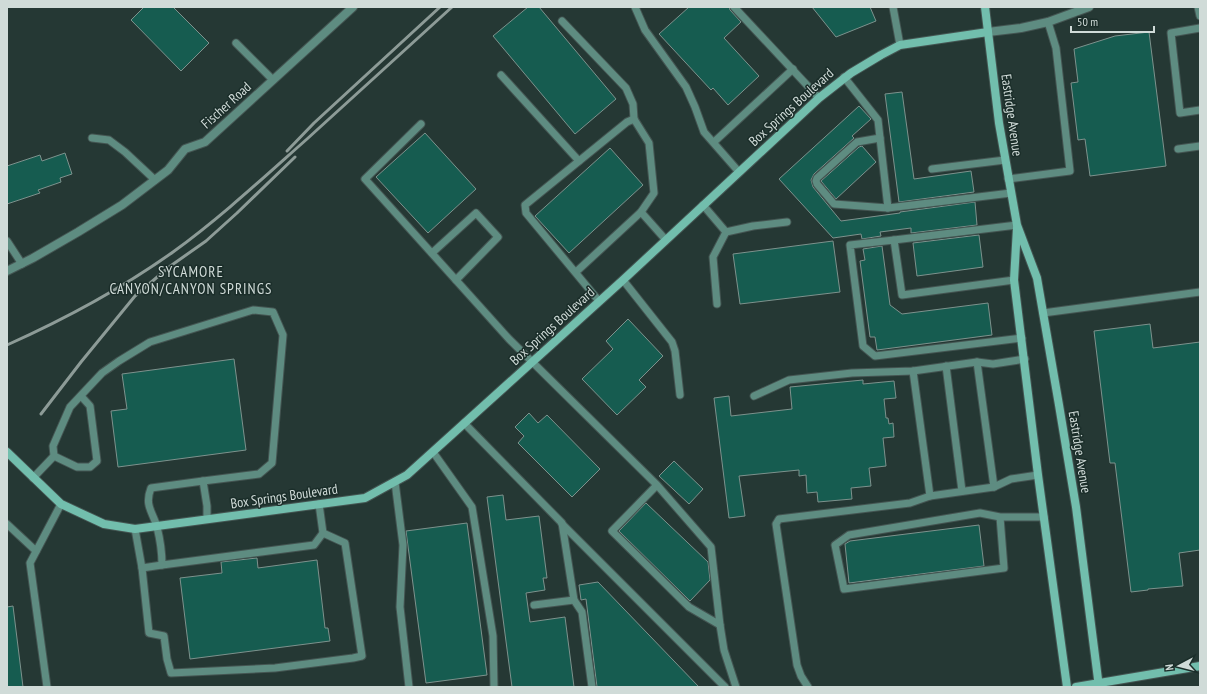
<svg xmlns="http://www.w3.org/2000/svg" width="1207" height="694" font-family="'PT Sans Narrow',sans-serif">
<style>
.building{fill:#165c50;stroke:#7d928d}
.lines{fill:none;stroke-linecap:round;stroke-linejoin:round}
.lane-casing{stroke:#445552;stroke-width:9}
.street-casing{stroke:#445552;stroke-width:10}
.secondary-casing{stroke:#445552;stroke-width:10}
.lane{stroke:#5e8c81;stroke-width:7}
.street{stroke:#5e8c81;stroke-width:8}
.secondary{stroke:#72bead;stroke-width:8}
.rail{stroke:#8d9b97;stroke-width:3}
.labels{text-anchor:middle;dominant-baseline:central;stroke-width:3;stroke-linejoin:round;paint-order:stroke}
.street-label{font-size:14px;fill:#d0dbd8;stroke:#1b2e2a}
.neighbourhood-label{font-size:15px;letter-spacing:1px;fill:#d0dbd8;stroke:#1b2e2a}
</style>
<rect width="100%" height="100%" fill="#253834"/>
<g class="building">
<path d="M 144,7 L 173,7 L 209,43 L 181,71 L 131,20 Z"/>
<path d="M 528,7 L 539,7 L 616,99 L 575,134 L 493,36 Z"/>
<path d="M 689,7 L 729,7 L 730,10 L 741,22 L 724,38 L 759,76 L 728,105 L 713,88 L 711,90 L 659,34 Z"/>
<path d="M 812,7 L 870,7 L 876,21 L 836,37 Z"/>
<path d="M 1149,32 L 1166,166 L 1090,176 L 1085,139 L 1078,140 L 1071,83 L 1078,82 L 1074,49 L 1115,36 Z"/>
<path d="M 902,92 L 914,179 L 971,171 L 974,192 L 899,202 L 885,94 Z"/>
<path d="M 859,106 L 871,119 L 852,136 L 854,138 L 814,174 L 811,180 L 813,187 L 841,221 L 900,213 L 900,212 L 975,202 L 977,225 L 911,233 L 911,228 L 880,232 L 881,236 L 862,239 L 861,234 L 833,238 L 779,179 Z"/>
<path d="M 425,133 L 476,189 L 428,233 L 376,177 Z"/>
<path d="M 862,146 L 876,162 L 836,199 L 821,181 L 859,147 Z"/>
<path d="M 610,148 L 643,185 L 569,253 L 535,216 Z"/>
<path d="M 65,153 L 72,174 L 60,178 L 61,182 L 38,190 L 40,193 L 7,204 L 7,166 L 40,155 L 42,161 Z"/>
<path d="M 979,235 L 983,267 L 917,276 L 913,243 Z"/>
<path d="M 833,241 L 840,292 L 740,304 L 733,254 Z"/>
<path d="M 882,246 L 890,305 L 902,314 L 988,303 L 992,335 L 877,350 L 875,337 L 870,337 L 860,261 L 865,260 L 863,249 Z"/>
<path d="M 628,319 L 663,356 L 639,380 L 646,387 L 617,415 L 582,379 L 613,349 L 606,341 Z"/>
<path d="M 1150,324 L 1153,348 L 1200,342 L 1200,550 L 1179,553 L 1183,586 L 1148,589 L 1148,590 L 1131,592 L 1115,463 L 1110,463 L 1094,331 Z"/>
<path d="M 234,359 L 246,450 L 118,467 L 111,411 L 127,409 L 122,374 Z"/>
<path d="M 863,380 L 863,384 L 894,381 L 896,398 L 884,399 L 886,418 L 888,418 L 889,424 L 893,423 L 894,437 L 883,438 L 886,466 L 869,468 L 871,486 L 851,488 L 852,499 L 818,502 L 817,492 L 807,493 L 806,475 L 799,476 L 799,470 L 739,476 L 745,516 L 729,518 L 714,398 L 729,396 L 731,416 L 792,409 L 790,387 Z"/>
<path d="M 529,413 L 538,423 L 547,415 L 600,469 L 572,497 L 518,443 L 524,436 L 515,427 Z"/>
<path d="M 674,461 L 703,489 L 689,504 L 659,476 Z"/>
<path d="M 503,495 L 506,520 L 539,516 L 547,578 L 543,578 L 545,590 L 526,593 L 530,622 L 565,617 L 574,687 L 512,687 L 487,497 Z"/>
<path d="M 646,503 L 708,562 L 710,580 L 690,601 L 619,531 Z"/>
<path d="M 467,523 L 487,675 L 426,683 L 406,531 Z"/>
<path d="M 979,525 L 984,566 L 849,583 L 845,544 L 850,541 Z"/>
<path d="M 257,558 L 258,568 L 317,560 L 325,628 L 328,628 L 330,641 L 190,659 L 180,578 L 222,573 L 221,562 Z"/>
<path d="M 598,582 L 699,687 L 597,687 L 586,599 L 581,600 L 579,585 Z"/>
<path d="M 13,606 L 23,687 L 7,687 L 7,607 Z"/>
</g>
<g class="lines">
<defs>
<g id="lane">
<path d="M 635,7 L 645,30 L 686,87 L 695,107 L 704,132 L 739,172"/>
<path d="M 734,7 L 819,98"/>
<path d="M 893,7 L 900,45"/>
<path d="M 1198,7 L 1200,16"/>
<path d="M 562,21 L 626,88 L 633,104 L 634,119"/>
<path d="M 1200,28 L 1171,33 L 1180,113 L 1200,110"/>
<path d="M 236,43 L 273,80"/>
<path d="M 501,75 L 579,161"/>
<path d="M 844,77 L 878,120 L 880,138 L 857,142 L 817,178 L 816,181 L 817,184 L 834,204 L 888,208 L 1011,193"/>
<path d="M 421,124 L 365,179 L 509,339 L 657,485 L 711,547 L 720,625 L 689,607 L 612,531 L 657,485"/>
<path d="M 92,138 L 109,140 L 125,152 L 155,180"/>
<path d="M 880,138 L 888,208"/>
<path d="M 714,142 L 793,69"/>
<path d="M 1178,149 L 1200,146"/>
<path d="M 932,169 L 1005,160"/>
<path d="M 1008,179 L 1070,171 L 1056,48 L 1048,22"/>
<path d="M 703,205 L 726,232"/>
<path d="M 641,212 L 665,239"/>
<path d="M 894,240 L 1017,225"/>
<path d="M 7,241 L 22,264"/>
<path d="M 432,253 L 476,213 L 498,237 L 456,280"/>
<path d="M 576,272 L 641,212 L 654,193 L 649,143 L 634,119 L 627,122 L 525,205 L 526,213 L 599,301"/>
<path d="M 623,280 L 672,342 L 675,351 L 680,395"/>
<path d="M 1014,280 L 902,295 L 894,240 L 850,245 L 863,346 L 875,356 L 1022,338"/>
<path d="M 717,304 L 713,257 L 726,232 L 753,226 L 787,222"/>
<path d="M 1043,313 L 1200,292"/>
<path d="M 977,362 L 994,487"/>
<path d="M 946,366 L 962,491"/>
<path d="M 913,371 L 930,496"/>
<path d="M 754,396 L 789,380 L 852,373 L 913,371 L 977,362 L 993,364 L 1025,359"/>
<path d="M 464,423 L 562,523 L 574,600 L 582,612 L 592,687"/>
<path d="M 433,452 L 472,507 L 493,636 L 494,687"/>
<path d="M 54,456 L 77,467 L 90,467 L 97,461 L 90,406 L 81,396"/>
<path d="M 33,478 L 54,456 L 53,446 L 70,407 L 102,373 L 119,361 L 150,342 L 253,310 L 273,312 L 283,335 L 272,463 L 259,474 L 203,481"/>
<path d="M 395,482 L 403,545 L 400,607 L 409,687"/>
<path d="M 1000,517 L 1004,568 L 844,589 L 835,545 L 849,535 L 980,513 L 1000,517 L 1044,517"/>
<path d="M 207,519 L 207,506 L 203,481 L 151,488 C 144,506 153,512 157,527 C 160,539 162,553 162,565 L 314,545 L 323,533 L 319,504"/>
<path d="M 7,524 L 36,551"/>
<path d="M 562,524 L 725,687"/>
<path d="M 135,529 L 142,568 L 149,633 L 164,636 L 167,659 L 171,673 L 275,668 L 353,658 L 362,656 L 345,543 L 323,533"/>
<path d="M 142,568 L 162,565"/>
<path d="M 534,605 L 574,600"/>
<path d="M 720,625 L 724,650 L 736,687"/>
<path d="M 47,687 L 30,563 L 61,504"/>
<path d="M 808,687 L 801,676 L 797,665 L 776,524 L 779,519 L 910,503 L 930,496 L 994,487 L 1011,479 L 1038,475"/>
</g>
<g id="street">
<path d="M 988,32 L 1021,28 L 1048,22 L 1089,7"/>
<path d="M 7,271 L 33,258 L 78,232 L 122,205 L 168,170 L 185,149 L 205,142 L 353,7"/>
</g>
<g id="secondary">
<path d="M 985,7 L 999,123 L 1017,225 L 1037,278 L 1059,405 L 1076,507 L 1099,687"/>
<path d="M 1017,228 L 1014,280 L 1038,475 L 1067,687"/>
<path d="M 7,452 L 61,504 L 104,524 L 135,529 L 365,498 L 407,475 L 623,280 L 819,98 L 851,73 L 881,55 L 900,45 L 988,32"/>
<path d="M 1076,687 L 1200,666"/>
</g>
</defs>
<use href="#lane" class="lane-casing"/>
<use href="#street" class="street-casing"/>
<use href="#secondary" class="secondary-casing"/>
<use href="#lane" class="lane"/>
<use href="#street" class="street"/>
<use href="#secondary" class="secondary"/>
<g class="rail">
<path d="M 287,151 L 314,123 L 440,7"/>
<path d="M 7,345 C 65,319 121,289 173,252 C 220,218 263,178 307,139 C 356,95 404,51 452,7"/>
<path d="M 41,414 L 81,362 L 135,296 L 169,267 L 206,241 L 237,213 L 295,157"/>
</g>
</g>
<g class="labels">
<g class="street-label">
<text transform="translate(226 105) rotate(-42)">Fischer Road</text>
<text transform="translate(791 107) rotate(-42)">Box Springs Boulevard</text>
<text transform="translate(1012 115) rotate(82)">Eastridge Avenue</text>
<text transform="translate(552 326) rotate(-42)">Box Springs Boulevard</text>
<text transform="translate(1080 452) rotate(81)">Eastridge Avenue</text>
<text transform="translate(284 496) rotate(-8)">Box Springs Boulevard</text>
</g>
<g class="neighbourhood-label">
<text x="191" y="271">SYCAMORE<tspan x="191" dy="17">CANYON/CANYON SPRINGS</tspan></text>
</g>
</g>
<rect width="1207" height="694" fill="none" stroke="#d0dbd8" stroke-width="16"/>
<g transform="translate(1179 666) rotate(263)" stroke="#1b2e2a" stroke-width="3" paint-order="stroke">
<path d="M0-3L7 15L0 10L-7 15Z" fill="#d0dbd8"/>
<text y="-6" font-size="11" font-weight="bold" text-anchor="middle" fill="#d0dbd8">N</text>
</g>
<path d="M1071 26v6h83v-6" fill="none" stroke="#d0dbd8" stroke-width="2"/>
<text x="1077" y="26" font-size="12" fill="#d0dbd8" stroke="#1b2e2a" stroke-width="3" paint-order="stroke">50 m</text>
</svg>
